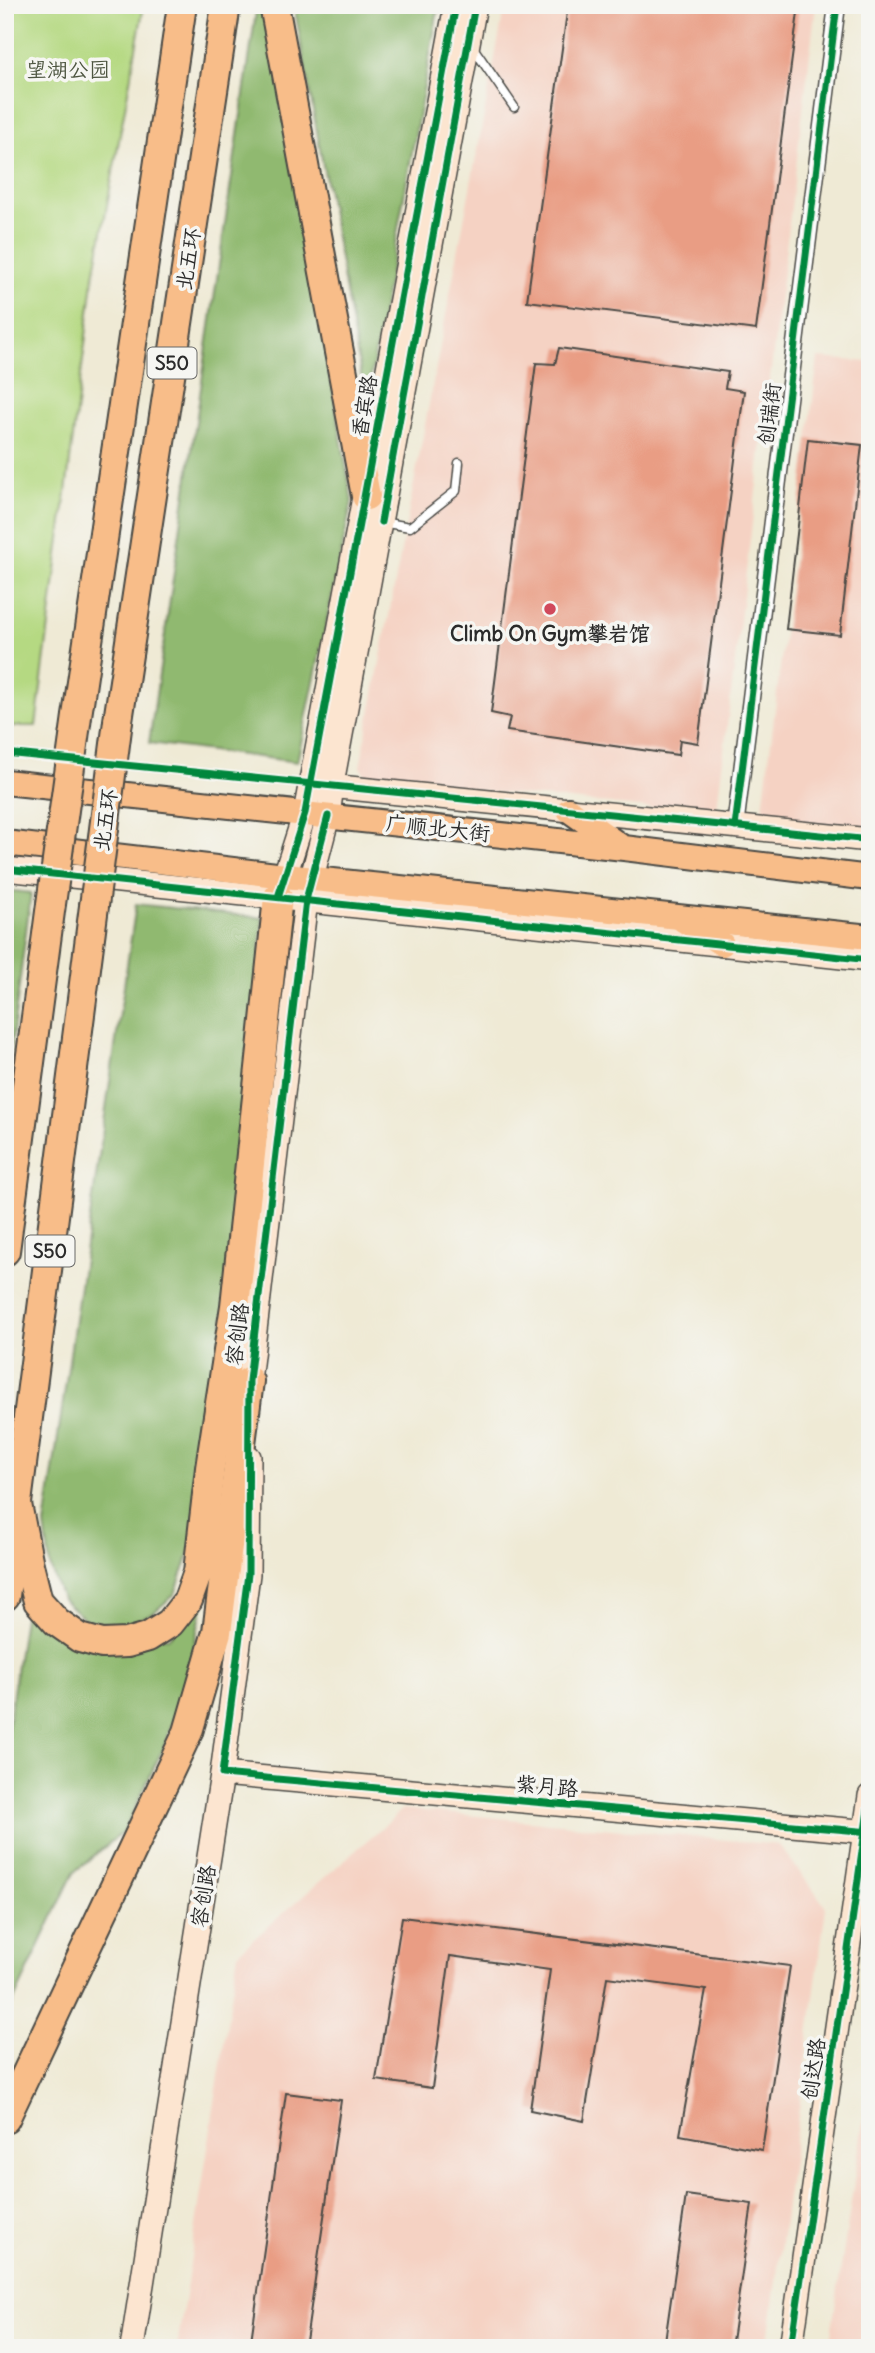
<svg xmlns="http://www.w3.org/2000/svg" width="875" height="2353" font-family="Delius,'LXGW WenKai TC',sans-serif">
<style>
.built{fill:#f5d2c3}
.green{fill:#b5d982;stroke:#708256;stroke-width:2}
.forest{fill:#90b970;stroke:#5e724e;stroke-width:2}
.building{fill:#e99d84}
.lines{fill:none;stroke-linecap:round;stroke-linejoin:round}
.lane-casing{stroke:#484844;stroke-width:11}
.street-casing{stroke:#484844;stroke-width:19}
.secondary-casing{stroke:#484844;stroke-width:26}
.primary-casing{stroke:#484844;stroke-width:28}
.highway-casing{stroke:#484844;stroke-width:32}
.lane{stroke:#fff;stroke-width:8}
.street{stroke:#fff;stroke-width:16}
.secondary{stroke:#fce5d0;stroke-width:23}
.primary{stroke:#f8bd89;stroke-width:24}
.highway{stroke:#f8bd89;stroke-width:28}
.highway-bridge-casing{stroke:#484844;stroke-width:32;stroke-linecap:butt}
.highway-bridge{stroke:#f8bd89;stroke-width:28}
.cycleway-casing{stroke:#f6f6f2;stroke-width:11}
.cycleway{stroke:#00873e;stroke-width:7}
.poi-dot{fill:#d1495b;stroke:#f6f6f2;stroke-width:2.5}
.labels{text-anchor:middle;dominant-baseline:central;stroke-width:7;stroke-linejoin:round;paint-order:stroke}
.shield{fill:#f6f6f2;stroke:#686867;stroke-width:2}
.shield-label{font-size:19px;font-weight:bold;fill:#2b2b2b}
.park-label{font-size:21px;fill:#4e5641;stroke:#f6f6f2}
.street-label{font-size:21px;fill:#2b2b2b;stroke:#f6f6f2}
.poi-label{font-size:21px;font-weight:bold;fill:#2b2b2b;stroke:#f6f6f2}
</style>
<rect width="100%" height="100%" fill="#f6f6f2"/>
<filter id="ink" filterUnits="userSpaceOnUse"><feTurbulence type="fractalNoise" baseFrequency=".0143" numOctaves="2"/><feDisplacementMap in="SourceGraphic" scale="14" xChannelSelector="R" yChannelSelector="G"/><feConvolveMatrix kernelMatrix="1 2 1 2 8 2 1 2 1" color-interpolation-filters="sRGB"/></filter>
<filter id="wash" filterUnits="userSpaceOnUse"><feTurbulence type="fractalNoise" baseFrequency=".00686" numOctaves="4" result="noise"/><feDisplacementMap in="SourceGraphic" scale="28" xChannelSelector="R" yChannelSelector="G"/><feGaussianBlur stdDeviation="1.57" result="paint"/><feColorMatrix in="noise" values="0 0 0 0 0 0 0 0 0 0 0 0 0 0 0 0 0 1.4 0 .05"/><feComposite in="paint" operator="in"/></filter>
<g filter="url(#wash)">
<rect width="100%" height="100%" fill="#efead5"/>
<g class="built">
<path d="M 505,5 L 816,5 L 716,815 L 368,779 L 360,767 Z"/>
<path d="M 818,358 L 870,362 L 870,832 L 761,824 Z"/>
<path d="M 403,1809 L 779,1845 L 826,1907 L 767,2348 L 177,2348 L 238,1953 Z"/>
<path d="M 870,2076 L 870,2348 L 829,2348 Z"/>
</g>
<path class="green" d="M 5,5 L 144,5 L 93,281 L 36,726 L 5,726 Z"/>
<g class="forest">
<path d="M 257,5 L 263,5 L 268,12 L 352,501 L 297,762 L 149,743 Z"/>
<path d="M 294,5 L 439,5 L 366,403 Z"/>
<path d="M 5,890 L 31,893 L 5,1094 Z"/>
<path d="M 136,904 L 263,918 L 229,1281 L 190,1552 L 175,1594 L 152,1614 L 120,1627 L 86,1620 L 62,1599 L 50,1566 L 45,1525 Z"/>
<path d="M 27,1597 L 45,1624 L 168,1638 L 204,1602 L 184,1688 L 165,1744 L 124,1831 L 74,1872 L 7,2015 L 5,2068 L 5,1747 Z"/>
</g>
<g id="blocks">
<g class="building">
<path d="M 568,5 L 799,5 L 756,330 L 527,301 Z"/>
<path d="M 559,348 L 728,372 L 725,388 L 744,391 L 698,743 L 680,740 L 678,755 L 507,731 L 510,717 L 491,713 L 536,363 L 555,364 Z"/>
<path d="M 808,439 L 862,445 L 840,635 L 786,629 Z"/>
<path d="M 402,1917 L 790,1966 L 762,2150 L 680,2135 L 706,1990 L 607,1977 L 584,2121 L 530,2110 L 550,1970 L 450,1956 L 432,2088 L 376,2080 Z"/>
<path d="M 286,2093 L 341,2100 L 305,2348 L 250,2348 Z"/>
<path d="M 686,2195 L 752,2204 L 731,2348 L 664,2348 Z"/>
</g>
</g>
</g>
<g filter="url(#ink)">
<use href="#blocks" fill-opacity="0" stroke="#484844" stroke-width="2"/>
<g class="lines">
<defs>
<g id="lane">
<path d="M 472,46 L 514,107"/>
<path d="M 381,522 L 410,527 L 456,491 L 459,463"/>
</g>
<path id="street" d="M 735,827 L 837,5"/>
<g id="secondary">
<path d="M 319,785 L 870,840"/>
<path d="M 5,869 L 870,960"/>
<path d="M 279,894 L 305,813 L 456,5"/>
<path d="M 249,1398 L 249,1381 L 306,900 L 328,816 L 333,778 L 475,5"/>
<path d="M 222,1774 L 870,1832"/>
<path d="M 132,2348 L 222,1774 L 248,1574 L 249,1457"/>
<path d="M 791,2348 L 870,1796"/>
</g>
<g id="primary">
<path d="M 5,782 L 624,848 L 870,878"/>
<path d="M 569,810 L 620,846"/>
<path d="M 5,843 L 285,876 L 870,937"/>
<path d="M 683,920 L 722,944"/>
</g>
<g id="highway">
<path d="M 274,5 L 366,496"/>
<path d="M 77,716 L 182,5"/>
<path d="M 118,721 L 226,5"/>
<path d="M 5,1251 L 51,904"/>
<path d="M 17,1504 L 29,1565 L 38,1601 L 57,1622 L 80,1638 L 102,1644 L 127,1643 L 148,1637 L 170,1623 L 188,1600 L 198,1572 L 210,1468 L 235,1306 L 278,897"/>
<path d="M 5,1596 L 94,906"/>
<path d="M 5,2119 L 188,1732 L 217,1632 L 249,1381"/>
</g>
</defs>
<use href="#lane" class="lane-casing"/>
<use href="#street" class="street-casing"/>
<use href="#secondary" class="secondary-casing"/>
<use href="#primary" class="primary-casing"/>
<use href="#highway" class="highway-casing"/>
<use href="#lane" class="lane"/>
<use href="#street" class="street"/>
<use href="#secondary" class="secondary"/>
<use href="#primary" class="primary"/>
<use href="#highway" class="highway"/>
<defs>
<g id="highway-bridge">
<path d="M 51,904 L 77,716"/>
<path d="M 94,906 L 118,721"/>
</g>
</defs>
<use href="#highway-bridge" class="highway-bridge-casing"/>
<use href="#highway-bridge" class="highway-bridge"/>
<defs>
<g id="cycleway">
<path d="M 381,522 L 475,5"/>
<path d="M 5,753 L 870,840"/>
<path d="M 328,816 L 306,900 L 249,1381 L 248,1574 L 222,1774 L 870,1832"/>
<path d="M 735,827 L 837,5"/>
<path d="M 5,869 L 870,960"/>
<path d="M 278,897 L 305,813 L 456,5"/>
<path d="M 791,2348 L 870,1796"/>
</g>
</defs>
<use href="#cycleway" class="cycleway-casing"/>
<use href="#cycleway" class="cycleway"/>
</g>
</g>
<circle class="poi-dot" cx="550" cy="609" r="7"/>
<g class="labels">
<g class="shield">
<rect x="147.5" y="347.5" width="49" height="31" rx="5"/>
<rect x="25.5" y="1235.5" width="49" height="31" rx="5"/>
</g>
<g class="shield-label">
<text x="172" y="363">S50</text>
<text x="50" y="1251">S50</text>
</g>
<g class="park-label">
<text x="68" y="69">望湖公园</text>
</g>
<g class="street-label">
<text transform="translate(188 259) rotate(-81)">北五环</text>
<text transform="translate(364 406) rotate(-80)">香宾路</text>
<text transform="translate(769 414) rotate(-83)">创瑞街</text>
<text transform="translate(105 820) rotate(-82)">北五环</text>
<text transform="translate(438 828) rotate(6)">广顺北大街</text>
<text transform="translate(237 1334) rotate(-83)">容创路</text>
<text transform="translate(547 1786) rotate(5)">紫月路</text>
<text transform="translate(203 1896) rotate(-81)">容创路</text>
<text transform="translate(813 2069) rotate(-82)">创达路</text>
</g>
<g class="poi-label">
<text x="550" y="633">Climb On Gym攀岩馆</text>
</g>
</g>
<rect width="875" height="2353" fill="none" stroke="#f6f6f2" stroke-width="28"/>
</svg>
